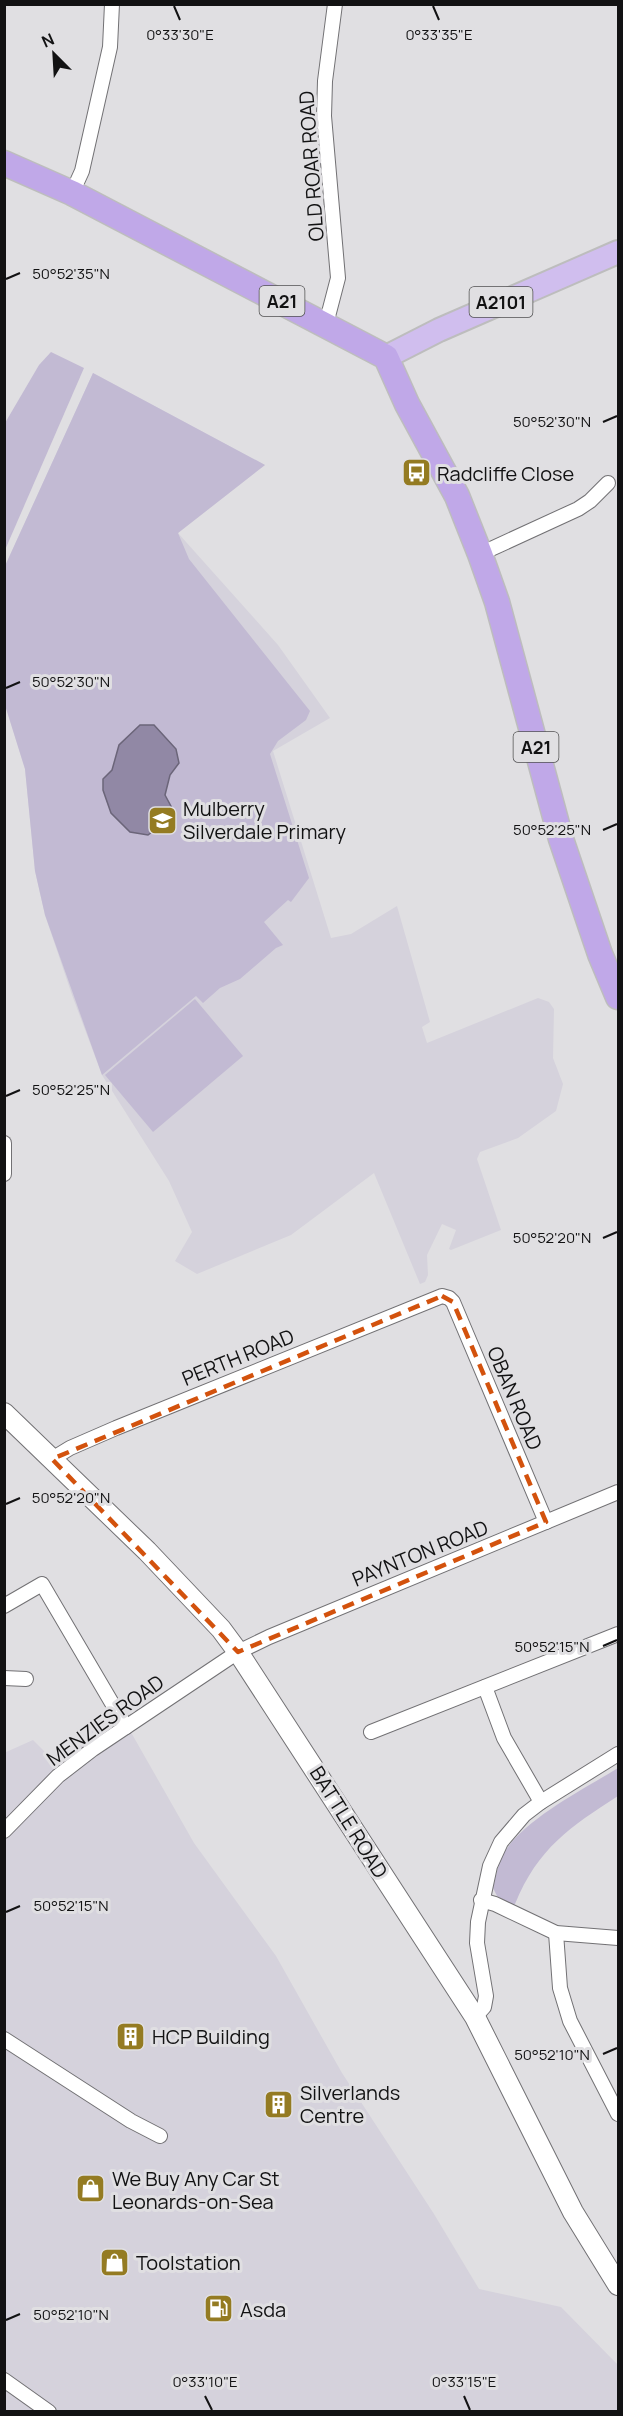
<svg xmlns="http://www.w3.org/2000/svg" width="623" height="2416" font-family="Manrope,sans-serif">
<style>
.built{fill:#d5d2dc}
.green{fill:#c2bad3}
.water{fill:#9188a5;stroke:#6b6579;stroke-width:1.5}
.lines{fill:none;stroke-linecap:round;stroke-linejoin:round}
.minor-casing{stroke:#727174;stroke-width:16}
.secondary-casing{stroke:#727174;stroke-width:22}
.primary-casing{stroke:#bdbdbd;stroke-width:26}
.trunk-casing{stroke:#bdbdbd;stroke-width:27}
.minor{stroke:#fff;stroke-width:14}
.secondary{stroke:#fff;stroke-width:20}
.primary{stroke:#d0beee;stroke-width:22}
.trunk{stroke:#c0a8e8;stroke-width:24}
.marked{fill:none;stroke:#d3520d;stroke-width:4.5;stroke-dasharray:12 8;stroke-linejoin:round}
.ticks{fill:none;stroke:#121213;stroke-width:2}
.labels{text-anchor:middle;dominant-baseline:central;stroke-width:6;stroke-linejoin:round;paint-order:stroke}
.shield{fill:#e0dfe2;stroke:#505051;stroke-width:1.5}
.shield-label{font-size:18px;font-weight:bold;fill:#121213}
.street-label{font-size:20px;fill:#121213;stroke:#e0dfe2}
.poi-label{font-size:20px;fill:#121213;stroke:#e0dfe2;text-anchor:start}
.ticks-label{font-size:15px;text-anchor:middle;fill:#121213;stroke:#e0dfe2;stroke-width:6;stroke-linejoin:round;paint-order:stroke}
</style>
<rect width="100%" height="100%" fill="#e0dfe2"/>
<g class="built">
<path d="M 93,373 L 265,465 L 178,533 L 278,645 L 330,718 L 273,751 L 331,938 L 351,934 L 397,906 L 430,1022 L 422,1027 L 427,1043 L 538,998 L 549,1002 L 554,1009 L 553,1058 L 563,1084 L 556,1111 L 518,1138 L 480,1152 L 477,1159 L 501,1230 L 451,1250 L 449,1249 L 456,1230 L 442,1224 L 427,1255 L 428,1275 L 425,1282 L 420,1284 L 374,1173 L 291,1235 L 197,1274 L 175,1261 L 192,1232 L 169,1181 L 102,1075 L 72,995 L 45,915 L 35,871 L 25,769 L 5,705 L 5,566 Z"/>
<path d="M 120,1713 L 194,1843 L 276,1956 L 342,2073 L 434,2214 L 479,2289 L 561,2307 L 618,2365 L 618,2411 L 5,2411 L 4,1753 L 33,1740 L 50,1757 Z"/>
</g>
<g class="green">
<path d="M 51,352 L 84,368 L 5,550 L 5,423 L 39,365 Z"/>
<path d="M 93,373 L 265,465 L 178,533 L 189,559 L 310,711 L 306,720 L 278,741 L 270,754 L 309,878 L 291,902 L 288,900 L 264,922 L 283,945 L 276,948 L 240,979 L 220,988 L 203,1003 L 196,996 L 102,1075 L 45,915 L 35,871 L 25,769 L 5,705 L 5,566 Z"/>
<path d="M 195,999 L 243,1056 L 153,1132 L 105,1075 Z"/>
<path d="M 618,1768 L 618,1796 C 570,1827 538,1848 515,1904 L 513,1905 L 497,1896 L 493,1888 C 496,1878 497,1867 502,1857 C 518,1822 586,1788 618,1768 Z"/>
</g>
<path class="water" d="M 140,725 L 154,725 L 176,749 L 179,763 L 170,775 L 165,795 L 173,810 L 160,826 L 148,835 L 130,832 L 111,813 L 103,790 L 103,779 L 112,770 L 119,745 Z"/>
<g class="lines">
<defs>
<g id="minor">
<path d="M 72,193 L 82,171 L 110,47 L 112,4"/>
<path d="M 326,324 L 338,278 L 324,116 L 325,81 L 335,4"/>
<path d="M 480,554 L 578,509 L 590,501 L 608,483"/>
<path d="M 4,1143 L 4,1174"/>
<path d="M 52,1459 L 70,1448 L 116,1428 L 442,1296 L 449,1298 L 453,1302 L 546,1522"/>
<path d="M 4,1606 L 42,1584 L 126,1727"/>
<path d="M 4,1678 L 26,1679"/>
<path d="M 485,1687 L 504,1738 L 541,1802"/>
<path d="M 371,1732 L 618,1634"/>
<path d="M 4,1831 L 58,1776 L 93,1749 L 238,1652 L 269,1637 L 618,1492"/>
<path d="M 481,1900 L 495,1904 L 556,1933 L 618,1938"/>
<path d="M 556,1933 L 560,1988 L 570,2021 L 618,2114"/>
<path d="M 475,2017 L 484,2007 L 486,1996 L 477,1943 L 478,1922 L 490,1866 L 501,1842 L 524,1815 L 541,1802 L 618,1754"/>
<path d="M 4,2039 L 131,2121 L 160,2136"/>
<path d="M 4,2380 L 49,2412"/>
</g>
<path id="secondary" d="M 4,1413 L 147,1551 L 221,1629 L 238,1652 L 475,2017 L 573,2212 L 618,2285"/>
<path id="primary" d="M 386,357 L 439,330 L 618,252"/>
<path id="trunk" d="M 4,163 L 72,193 L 386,357 L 407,404 L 457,496 L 480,554 L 497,602 L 561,839 L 600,954 L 618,997"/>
</defs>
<use href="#minor" class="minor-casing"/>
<use href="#secondary" class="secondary-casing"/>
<use href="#primary" class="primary-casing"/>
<use href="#trunk" class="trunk-casing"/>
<use href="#minor" class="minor"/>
<use href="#secondary" class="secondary"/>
<use href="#primary" class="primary"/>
<use href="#trunk" class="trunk"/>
</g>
<path class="marked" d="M 442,1296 L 453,1302 L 546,1522 L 238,1652 L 52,1459 Z"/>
<path class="ticks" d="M 174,6 L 180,20M 433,6 L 439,20M 6,279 L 20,273M 603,422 L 617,416M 6,688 L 20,682M 603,830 L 617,824M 6,1096 L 20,1090M 603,1238 L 617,1232M 6,1504 L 20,1498M 603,1646 L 617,1640M 6,1912 L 20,1906M 603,2054 L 617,2048M 6,2320 L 20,2314M 205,2396 L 212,2410M 464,2396 L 470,2410"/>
<defs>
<symbol id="bus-square" viewBox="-11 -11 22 22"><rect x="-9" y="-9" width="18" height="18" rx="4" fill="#947b22" stroke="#e0dfe2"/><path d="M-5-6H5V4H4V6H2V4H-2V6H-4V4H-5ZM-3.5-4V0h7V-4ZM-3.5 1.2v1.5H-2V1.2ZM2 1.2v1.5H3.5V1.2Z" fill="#fff"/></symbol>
<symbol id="school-square" viewBox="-11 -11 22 22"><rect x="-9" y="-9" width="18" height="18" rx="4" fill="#947b22" stroke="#e0dfe2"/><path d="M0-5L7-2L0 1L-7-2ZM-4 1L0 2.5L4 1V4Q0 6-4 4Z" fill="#fff"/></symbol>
<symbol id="building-square" viewBox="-11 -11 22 22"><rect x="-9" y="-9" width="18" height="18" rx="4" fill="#947b22" stroke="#e0dfe2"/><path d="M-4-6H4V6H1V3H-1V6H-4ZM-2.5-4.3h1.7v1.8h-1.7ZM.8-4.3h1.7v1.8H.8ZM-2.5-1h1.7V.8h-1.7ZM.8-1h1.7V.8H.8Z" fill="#fff"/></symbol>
<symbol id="shop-square" viewBox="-11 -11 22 22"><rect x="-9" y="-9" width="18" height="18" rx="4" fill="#947b22" stroke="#e0dfe2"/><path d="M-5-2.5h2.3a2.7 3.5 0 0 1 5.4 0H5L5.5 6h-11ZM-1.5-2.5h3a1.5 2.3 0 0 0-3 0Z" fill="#fff"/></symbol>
<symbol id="fuel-square" viewBox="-11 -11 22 22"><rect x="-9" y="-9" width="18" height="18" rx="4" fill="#947b22" stroke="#e0dfe2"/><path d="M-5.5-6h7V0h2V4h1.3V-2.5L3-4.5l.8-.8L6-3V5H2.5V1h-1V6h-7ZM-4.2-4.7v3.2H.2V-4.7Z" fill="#fff"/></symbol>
</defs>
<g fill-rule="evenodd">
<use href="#bus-square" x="400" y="456" width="33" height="33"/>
<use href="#school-square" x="146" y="804" width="33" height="33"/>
<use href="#building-square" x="114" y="2020" width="33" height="33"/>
<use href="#building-square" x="262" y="2088" width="33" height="33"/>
<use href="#shop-square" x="74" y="2172" width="33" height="33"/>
<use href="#shop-square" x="98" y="2246" width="33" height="33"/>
<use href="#fuel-square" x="202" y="2292" width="33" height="33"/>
</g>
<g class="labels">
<g class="shield">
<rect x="259.5" y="286" width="45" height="30" rx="4.5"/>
<rect x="469.5" y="287" width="63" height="30" rx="4.5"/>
<rect x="513.5" y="732" width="45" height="30" rx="4.5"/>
</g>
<g class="shield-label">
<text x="282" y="301">A21</text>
<text x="501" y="302">A2101</text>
<text x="536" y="747">A21</text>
</g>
<g class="street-label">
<text transform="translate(311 166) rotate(-94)">OLD ROAR ROAD</text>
<text transform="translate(238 1357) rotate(-22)">PERTH ROAD</text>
<text transform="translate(515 1398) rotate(67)">OBAN ROAD</text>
<text transform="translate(420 1553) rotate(-22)">PAYNTON ROAD</text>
<text transform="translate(105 1720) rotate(-36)">MENZIES ROAD</text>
<text transform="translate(349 1822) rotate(58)">BATTLE ROAD</text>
</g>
<g class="poi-label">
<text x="437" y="473">Radcliffe Close</text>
<text x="183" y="808">Mulberry<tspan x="183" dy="23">Silverdale Primary</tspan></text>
<text x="152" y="2036">HCP Building</text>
<text x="300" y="2092">Silverlands<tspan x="300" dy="23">Centre</tspan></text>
<text x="112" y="2178">We Buy Any Car St<tspan x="112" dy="23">Leonards-on-Sea</tspan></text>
<text x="136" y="2262">Toolstation</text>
<text x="240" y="2309">Asda</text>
</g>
</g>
<g class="ticks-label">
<text x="439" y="40">0°33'35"E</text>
<text x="180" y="40">0°33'30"E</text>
<text x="71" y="279">50°52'35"N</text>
<text x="552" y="427">50°52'30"N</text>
<text x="71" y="687">50°52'30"N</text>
<text x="552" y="835">50°52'25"N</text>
<text x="71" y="1095">50°52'25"N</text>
<text x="552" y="1243">50°52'20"N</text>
<text x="71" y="1503">50°52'20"N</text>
<text x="552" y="1652">50°52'15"N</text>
<text x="71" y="1911">50°52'15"N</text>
<text x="552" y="2060">50°52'10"N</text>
<text x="71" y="2320">50°52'10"N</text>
<text x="205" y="2387">0°33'10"E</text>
<text x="464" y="2387">0°33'15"E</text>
</g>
<rect width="623" height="2416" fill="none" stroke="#121213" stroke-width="12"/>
<g transform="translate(54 54) rotate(336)" stroke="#e0dfe2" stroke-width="4.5" paint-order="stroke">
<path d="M0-4.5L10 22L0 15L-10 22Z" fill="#121213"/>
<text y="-9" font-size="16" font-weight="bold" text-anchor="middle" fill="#121213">N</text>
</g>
</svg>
